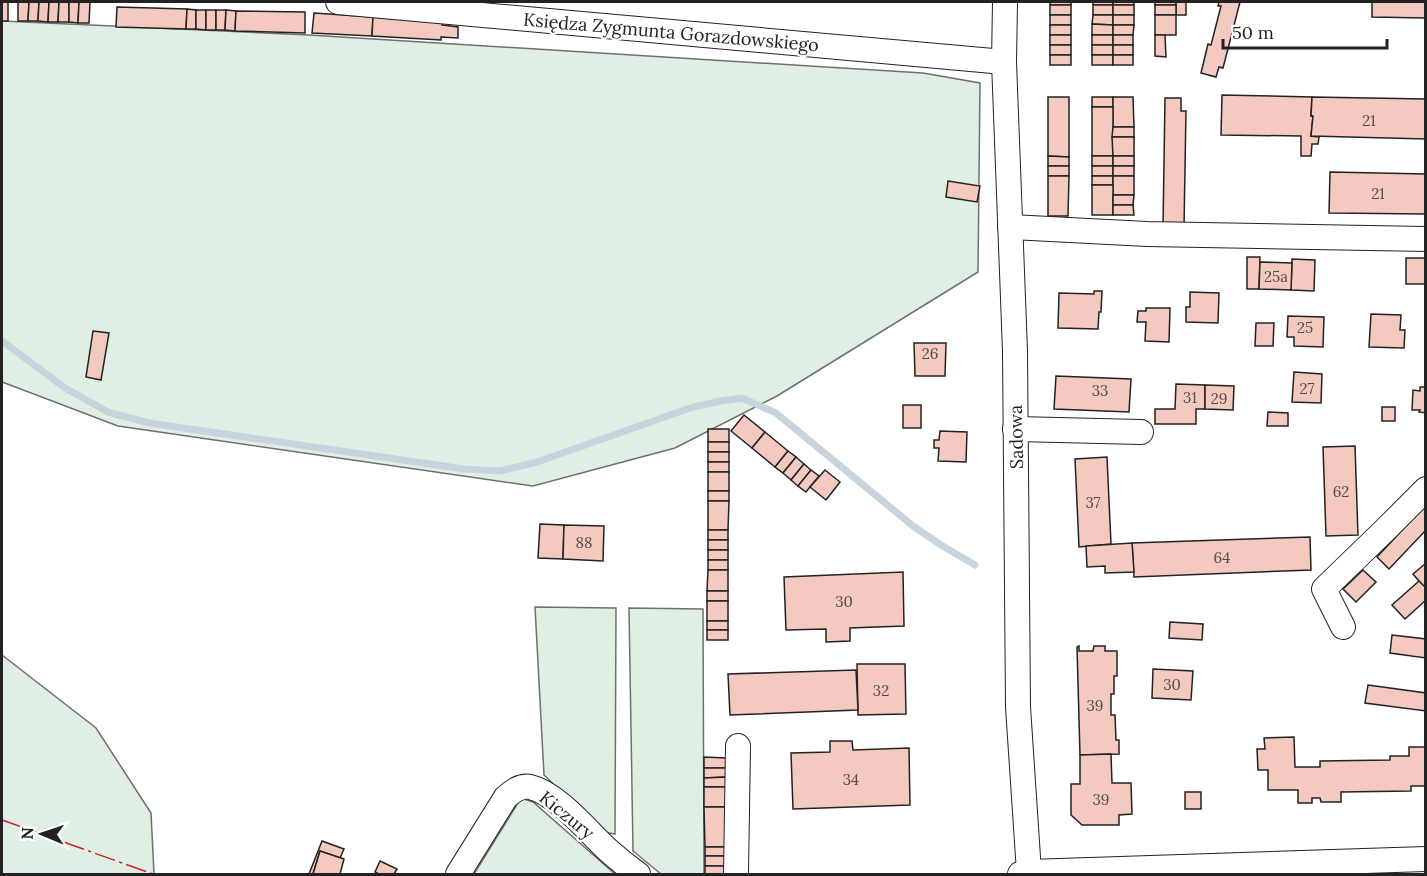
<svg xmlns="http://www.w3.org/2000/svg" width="1427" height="876" font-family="Lora,serif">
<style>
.green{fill:#e0efe3;stroke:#6f6f6f;stroke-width:1.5}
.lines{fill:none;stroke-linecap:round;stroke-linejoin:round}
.stream{stroke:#c7d3dd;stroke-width:7}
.building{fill:#f3c9c0;stroke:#222;stroke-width:1.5}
.minor-casing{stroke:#222;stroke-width:26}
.minor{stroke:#fff;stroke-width:24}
.power{stroke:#c62828;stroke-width:1.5;stroke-dasharray:21 4.5 3 4.5;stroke-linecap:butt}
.labels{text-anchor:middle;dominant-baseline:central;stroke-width:4.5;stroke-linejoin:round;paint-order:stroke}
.number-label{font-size:15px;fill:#564c4a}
.street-label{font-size:18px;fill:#222;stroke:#fff}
</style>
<rect width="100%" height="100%" fill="#fff"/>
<g class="green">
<path d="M 2,21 L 309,35 L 923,73 L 980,83 L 978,272 L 777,396 L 675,448 L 533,486 L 118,426 L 2,382 Z"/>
<path d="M 535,607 L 616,608 L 615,834 L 603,832 L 544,775 Z"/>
<path d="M 629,608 L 703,609 L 704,874 L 661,874 L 633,851 Z"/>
<path d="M 2,655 L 96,728 L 151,813 L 154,874 L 2,874 Z"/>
<path d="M 521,798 L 533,802 L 615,874 L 474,874 Z"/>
</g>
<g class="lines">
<path class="stream" d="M 2,341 L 65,388 L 108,412 L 149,423 L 464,469 L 500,471 L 537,462 L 693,407 L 721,401 L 742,398 L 776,413 L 913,526 L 941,545 L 975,565"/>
</g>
<g class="building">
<rect x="2" y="2" width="6" height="19"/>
<path d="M 18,2 L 29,2 L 28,21 L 18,21 Z"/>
<path d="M 29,2 L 39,2 L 38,21 L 28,21 Z"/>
<path d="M 39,2 L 49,2 L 48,22 L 38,21 Z"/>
<path d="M 49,2 L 59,2 L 58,22 L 48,22 Z"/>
<path d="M 59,2 L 69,2 L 69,22 L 58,22 Z"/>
<path d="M 69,2 L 79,2 L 78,23 L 69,22 Z"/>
<path d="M 79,2 L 90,2 L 89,23 L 78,23 Z"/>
<rect x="1050" y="2" width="21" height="3"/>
<rect x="1093" y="2" width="20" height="3"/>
<rect x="1113" y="2" width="21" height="3"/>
<rect x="1155" y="2" width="21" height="3"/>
<rect x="1176" y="2" width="10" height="13"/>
<path d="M 1219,2 L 1240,2 L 1223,68 L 1219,67 L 1216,77 L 1201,73 L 1208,44 L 1211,45 L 1221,6 L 1218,6 Z"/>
<path d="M 1372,2 L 1426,2 L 1426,18 L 1372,17 Z"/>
<rect x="1050" y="5" width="21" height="10"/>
<rect x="1093" y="5" width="20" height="10"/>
<rect x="1113" y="5" width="21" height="10"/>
<rect x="1155" y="5" width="21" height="10"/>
<path d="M 117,7 L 187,9 L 186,29 L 116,27 Z"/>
<path d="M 187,9 L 196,10 L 196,29 L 186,29 Z"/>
<path d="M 196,10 L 206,10 L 206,30 L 196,29 Z"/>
<rect x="206" y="10" width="10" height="20"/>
<path d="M 216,10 L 226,10 L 225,30 L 216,30 Z"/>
<path d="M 226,10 L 236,11 L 235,31 L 225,30 Z"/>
<path d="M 236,11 L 305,12 L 305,33 L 235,31 Z"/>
<path d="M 314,13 L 373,17 L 372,36 L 312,33 Z"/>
<rect x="1050" y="15" width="21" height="10"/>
<path d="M 1093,15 L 1113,15 L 1113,25 L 1092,24 Z"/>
<rect x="1113" y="15" width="21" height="10"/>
<rect x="1155" y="15" width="21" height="20"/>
<path d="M 373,17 L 443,23 L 442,25 L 458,27 L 458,38 L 441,37 L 441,40 L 372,36 Z"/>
<path d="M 1092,24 L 1113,25 L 1113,35 L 1092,35 Z"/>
<rect x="1050" y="25" width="21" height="10"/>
<path d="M 1113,25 L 1134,25 L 1133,35 L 1113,35 Z"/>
<rect x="1050" y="35" width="21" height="10"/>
<rect x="1092" y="35" width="21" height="10"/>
<rect x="1113" y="35" width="20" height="10"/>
<path d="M 1155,35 L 1165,35 L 1166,57 L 1155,56 Z"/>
<rect x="1050" y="45" width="21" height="10"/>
<rect x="1092" y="45" width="21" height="10"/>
<rect x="1113" y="45" width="20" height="10"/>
<rect x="1050" y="55" width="21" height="10"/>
<rect x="1092" y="55" width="21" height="10"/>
<rect x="1113" y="55" width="20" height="10"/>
<path d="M 1222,95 L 1312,97 L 1311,116 L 1313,116 L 1311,136 L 1319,137 L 1318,144 L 1312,144 L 1311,156 L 1301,156 L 1301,136 L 1221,135 Z"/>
<path d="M 1048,97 L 1069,97 L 1069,157 L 1048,156 Z"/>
<rect x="1092" y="97" width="21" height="10"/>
<path d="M 1113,97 L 1133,97 L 1134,127 L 1113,127 Z"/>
<path d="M 1312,97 L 1426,99 L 1426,139 L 1311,136 L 1313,116 L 1311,116 Z"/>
<path d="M 1165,98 L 1181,98 L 1181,111 L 1186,111 L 1184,227 L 1163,227 Z"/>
<rect x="1092" y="107" width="21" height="49"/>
<path d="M 1113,127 L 1134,127 L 1134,137 L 1112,137 Z"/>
<path d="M 1112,137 L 1134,137 L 1134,156 L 1113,156 Z"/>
<path d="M 1048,156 L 1069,157 L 1069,166 L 1048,166 Z"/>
<rect x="1092" y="156" width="21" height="10"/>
<rect x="1113" y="156" width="21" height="10"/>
<rect x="1048" y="166" width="21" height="10"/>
<rect x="1092" y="166" width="21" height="10"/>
<rect x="1113" y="166" width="21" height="10"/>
<path d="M 1330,172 L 1426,174 L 1426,214 L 1329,213 Z"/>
<path d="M 1048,176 L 1069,176 L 1068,216 L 1048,216 Z"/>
<rect x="1092" y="176" width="21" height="9"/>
<rect x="1113" y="176" width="21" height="19"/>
<path d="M 948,181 L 980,186 L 977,202 L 946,197 Z"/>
<rect x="1092" y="185" width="21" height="30"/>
<path d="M 1113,195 L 1134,195 L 1133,205 L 1113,205 Z"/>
<path d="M 1113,205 L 1133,205 L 1134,215 L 1113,215 Z"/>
<path d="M 1247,257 L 1260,257 L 1259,289 L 1247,289 Z"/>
<rect x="1406" y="258" width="20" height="26"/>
<path d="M 1292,259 L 1315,260 L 1314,291 L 1291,290 Z"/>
<path d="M 1260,262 L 1292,263 L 1291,290 L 1259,289 Z"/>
<path d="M 1094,291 L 1102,291 L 1101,312 L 1099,312 L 1098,329 L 1058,328 L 1059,293 L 1094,294 Z"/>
<path d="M 1190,292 L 1219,293 L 1218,323 L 1186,322 L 1186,307 L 1190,307 Z"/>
<path d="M 1146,308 L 1170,308 L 1169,342 L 1145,341 L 1146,322 L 1137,322 L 1138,311 L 1146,311 Z"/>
<path d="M 1371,314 L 1401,315 L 1400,330 L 1405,330 L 1404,348 L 1369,347 Z"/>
<path d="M 1288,316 L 1324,317 L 1323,347 L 1294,346 L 1294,337 L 1287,337 Z"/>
<path d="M 1256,323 L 1274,323 L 1273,346 L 1255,346 Z"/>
<path d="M 93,331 L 109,333 L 101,380 L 86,377 Z"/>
<path d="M 914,343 L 946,343 L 945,376 L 915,376 Z"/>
<path d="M 1294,372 L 1322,374 L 1321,403 L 1292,402 Z"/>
<path d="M 1056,376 L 1131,379 L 1129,412 L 1054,409 Z"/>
<path d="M 1176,384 L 1205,385 L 1205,409 L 1196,409 L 1196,424 L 1155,424 L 1155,409 L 1175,409 Z"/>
<path d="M 1205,385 L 1234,386 L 1233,410 L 1205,409 Z"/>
<path d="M 1420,387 L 1426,387 L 1426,413 L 1419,412 L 1420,410 L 1412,410 L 1413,390 L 1420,391 Z"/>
<rect x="903" y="405" width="18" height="23"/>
<rect x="1382" y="407" width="13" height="14"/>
<path d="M 1268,412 L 1288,413 L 1288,426 L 1267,426 Z"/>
<path d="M 744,415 L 765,432 L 752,448 L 731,431 Z"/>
<rect x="708" y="429" width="21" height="13"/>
<path d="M 940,431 L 967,432 L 966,462 L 938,461 L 939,448 L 934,448 L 934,440 L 939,440 Z"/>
<path d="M 765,432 L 788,451 L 775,467 L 752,448 Z"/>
<rect x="708" y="442" width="21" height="10"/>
<path d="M 1355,446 L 1358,535 L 1326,536 L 1323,447 Z"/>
<path d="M 788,451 L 796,457 L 783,473 L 775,467 Z"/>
<rect x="708" y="452" width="21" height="10"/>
<path d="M 796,457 L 804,464 L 791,480 L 783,473 Z"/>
<path d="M 1107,457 L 1111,544 L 1079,547 L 1075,459 Z"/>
<rect x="708" y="462" width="21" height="10"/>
<path d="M 804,464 L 811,470 L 798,486 L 791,480 Z"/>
<path d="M 811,470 L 819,476 L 806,492 L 798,486 Z"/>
<path d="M 825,470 L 840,482 L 826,500 L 810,487 Z"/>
<rect x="708" y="472" width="21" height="19"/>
<rect x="708" y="491" width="21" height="10"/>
<path d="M 708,501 L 729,501 L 728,530 L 708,530 Z"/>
<path d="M 1426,505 L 1426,530 L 1389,569 L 1377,557 Z"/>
<path d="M 540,524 L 564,525 L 563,559 L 538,558 Z"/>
<path d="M 564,525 L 604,526 L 603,561 L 563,559 Z"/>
<rect x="708" y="530" width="20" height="10"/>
<path d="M 1310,537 L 1311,570 L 1134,577 L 1132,543 Z"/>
<rect x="708" y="540" width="20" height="10"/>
<path d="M 1132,543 L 1134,572 L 1105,573 L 1105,566 L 1087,567 L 1086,546 Z"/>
<rect x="708" y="550" width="20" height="10"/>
<rect x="708" y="560" width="20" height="10"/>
<path d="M 1426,563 L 1426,588 L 1425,588 L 1413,574 Z"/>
<path d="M 708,570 L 728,570 L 728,591 L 707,591 Z"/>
<path d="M 1363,570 L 1376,582 L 1356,602 L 1343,589 Z"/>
<path d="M 903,572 L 904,626 L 850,628 L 850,641 L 826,642 L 826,629 L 786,630 L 784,577 Z"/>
<path d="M 1419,581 L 1426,588 L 1426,600 L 1405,619 L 1392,605 Z"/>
<rect x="707" y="591" width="21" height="10"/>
<rect x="707" y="601" width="21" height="20"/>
<rect x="707" y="621" width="21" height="9"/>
<path d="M 1170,622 L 1203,624 L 1202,640 L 1169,638 Z"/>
<rect x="707" y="630" width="21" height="10"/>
<path d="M 1392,635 L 1426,639 L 1426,658 L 1390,653 Z"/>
<path d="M 1079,646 L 1079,651 L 1093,651 L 1094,646 L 1105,646 L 1105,651 L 1117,651 L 1117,676 L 1114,676 L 1114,694 L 1111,694 L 1111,715 L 1115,715 L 1116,740 L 1119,740 L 1119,754 L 1080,755 L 1077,647 Z"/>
<path d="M 857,664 L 905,664 L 906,714 L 858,715 Z"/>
<path d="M 1153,669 L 1193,671 L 1191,700 L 1152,698 Z"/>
<path d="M 856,670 L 858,710 L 730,715 L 728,674 Z"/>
<path d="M 1368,685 L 1426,693 L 1426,711 L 1365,703 Z"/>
<path d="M 1294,737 L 1295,767 L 1320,767 L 1320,761 L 1390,760 L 1390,756 L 1409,756 L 1409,747 L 1426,747 L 1426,786 L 1411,786 L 1411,791 L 1341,792 L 1341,802 L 1321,802 L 1320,798 L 1312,798 L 1312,803 L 1298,803 L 1298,790 L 1268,790 L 1268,770 L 1258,770 L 1257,749 L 1265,749 L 1264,738 Z"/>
<path d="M 830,741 L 852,741 L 853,750 L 909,748 L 910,805 L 793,809 L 791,753 L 830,752 Z"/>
<path d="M 1111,754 L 1112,783 L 1131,783 L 1132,814 L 1119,815 L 1119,825 L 1082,825 L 1071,815 L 1071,784 L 1080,784 L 1080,755 Z"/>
<path d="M 704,757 L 726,758 L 726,768 L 704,768 Z"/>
<path d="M 704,768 L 726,768 L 726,777 L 704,778 Z"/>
<path d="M 726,777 L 726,787 L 704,787 L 704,778 Z"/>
<rect x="704" y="787" width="22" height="20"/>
<rect x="1185" y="792" width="16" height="17"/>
<path d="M 704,807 L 726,807 L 726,847 L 705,847 Z"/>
<path d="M 322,841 L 344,849 L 340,858 L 320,851 L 313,874 L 309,874 Z"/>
<rect x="705" y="847" width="21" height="9"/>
<path d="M 320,851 L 344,859 L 340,874 L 313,874 Z"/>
<rect x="705" y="856" width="21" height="10"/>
<path d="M 380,861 L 397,869 L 394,874 L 379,874 L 375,872 Z"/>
<rect x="705" y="866" width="21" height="8"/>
</g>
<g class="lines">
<defs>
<g id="minor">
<path d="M 338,2 L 1004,62"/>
<path d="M 1005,2 L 1004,62 L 1015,351 L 1018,707 L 1029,872"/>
<path d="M 1010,227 L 1147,234 L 1426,239"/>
<path d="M 1015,429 L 1141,432"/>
<path d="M 1343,627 L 1324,589 L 1385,530 L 1426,489"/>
<path d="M 458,874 L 506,797 C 513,791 521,785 530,787 C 557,793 589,833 609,851 C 618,859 628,867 638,874"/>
<path d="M 736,874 L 738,746"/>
<path d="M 1020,874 L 1029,872 L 1426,859"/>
</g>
</defs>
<use href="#minor" class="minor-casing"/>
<use href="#minor" class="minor"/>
<path class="power" d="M 2,820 L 153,874"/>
</g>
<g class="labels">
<g class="number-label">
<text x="1369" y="120">21</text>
<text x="1378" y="193">21</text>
<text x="1276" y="276">25a</text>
<text x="1305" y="327">25</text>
<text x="930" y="353">26</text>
<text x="1307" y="388">27</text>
<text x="1100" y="390">33</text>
<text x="1190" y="397">31</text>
<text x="1219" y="398">29</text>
<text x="1341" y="491">62</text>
<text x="1093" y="502">37</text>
<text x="584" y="542">88</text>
<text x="1222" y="557">64</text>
<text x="844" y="601">30</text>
<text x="1172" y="684">30</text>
<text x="881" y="690">32</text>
<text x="1095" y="705">39</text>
<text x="851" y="779">34</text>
<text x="1101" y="799">39</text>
</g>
<g class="street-label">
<text transform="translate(671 32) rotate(5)">Księdza Zygmunta Gorazdowskiego</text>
<text transform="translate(1016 437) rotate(-91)">Sadowa</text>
<text transform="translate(567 815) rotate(39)">Kiczury</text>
</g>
</g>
<rect width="1427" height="876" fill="none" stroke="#222222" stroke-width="6"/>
<g transform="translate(42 834) rotate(272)" stroke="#ffffff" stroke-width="4.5" paint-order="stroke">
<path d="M0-4.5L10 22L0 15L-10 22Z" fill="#222222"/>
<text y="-9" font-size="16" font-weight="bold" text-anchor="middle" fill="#222222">N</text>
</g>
<path d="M1223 39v9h164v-9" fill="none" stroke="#222222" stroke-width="3"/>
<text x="1232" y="39" font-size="18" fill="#222222" stroke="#ffffff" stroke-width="4.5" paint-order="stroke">50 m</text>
</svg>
